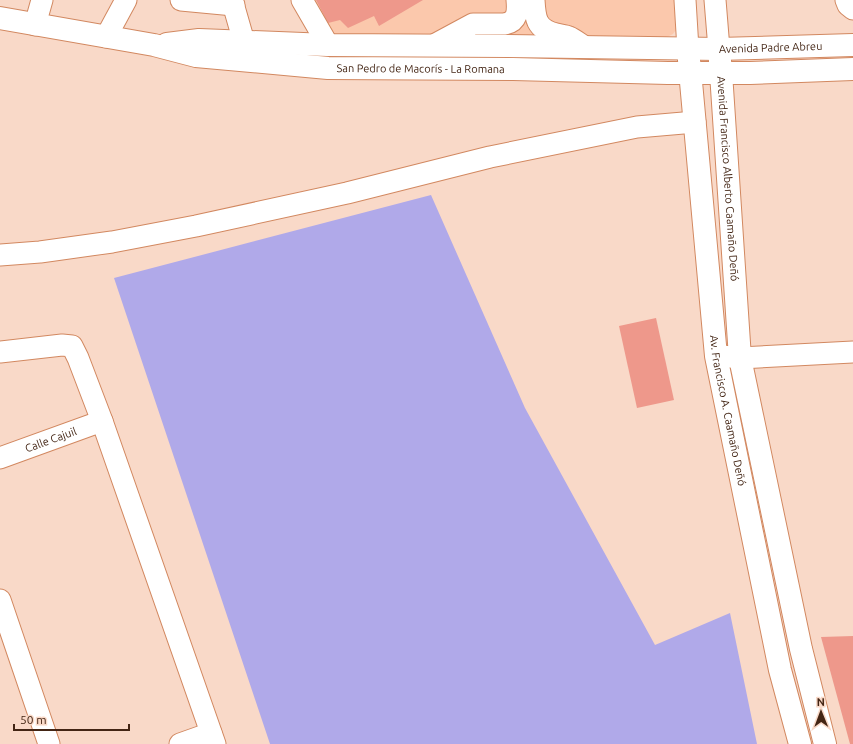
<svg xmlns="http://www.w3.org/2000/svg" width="853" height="744" font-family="Ubuntu,sans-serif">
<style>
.built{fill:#fbc8ac}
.green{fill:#b0a9e9}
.building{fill:#ee988b}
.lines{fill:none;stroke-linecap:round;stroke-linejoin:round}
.minor-casing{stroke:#d28860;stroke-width:23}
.major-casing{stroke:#d28860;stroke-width:24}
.minor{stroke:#fff;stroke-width:21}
.major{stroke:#fff;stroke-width:22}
.labels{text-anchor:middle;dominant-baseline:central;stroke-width:3.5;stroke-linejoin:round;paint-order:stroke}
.street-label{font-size:11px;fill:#432514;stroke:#f9d9c8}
</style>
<rect width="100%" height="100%" fill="#f9d9c8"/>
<path class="built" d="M 311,0 L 680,0 L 678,27 L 673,34 L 663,39 L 335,36 Z"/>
<path class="green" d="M 431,195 L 525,408 L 655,645 L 730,613 L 757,744 L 270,744 L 114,278 Z"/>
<g class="building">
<path d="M 316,0 L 423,0 L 379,26 L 374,16 L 348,28 L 340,20 L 328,23 Z"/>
<path d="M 656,318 L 674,400 L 637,408 L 619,326 Z"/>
<path d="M 853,636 L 853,744 L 850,744 L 821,637 Z"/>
</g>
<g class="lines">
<defs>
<g id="minor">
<path d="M 181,0 L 234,5"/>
<path d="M 232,0 L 244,42"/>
<path d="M 302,0 L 328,45"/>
<path d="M 534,0 C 535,18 536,29 556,34 C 560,35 565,35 569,37 C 574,39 580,44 585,47"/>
<path d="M 685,0 L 688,49"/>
<path d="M 715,0 L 719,49"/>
<path d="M 846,0 L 848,5 L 853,9"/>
<path d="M 35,25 L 42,0"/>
<path d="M 106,37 L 126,0"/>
<path d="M 434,45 L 473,24 L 504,24 C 518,22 518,11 517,0"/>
<path d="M 0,255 L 40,252 L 112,242 L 196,226 L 347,193 L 490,157 L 637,127 L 695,122"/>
<path d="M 0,352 L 62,345 L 72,346 L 78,358 L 102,421 L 215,744"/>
<path d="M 722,356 L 740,358 L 853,352"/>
<path id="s1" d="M 0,458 L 102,421"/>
<path d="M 0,600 L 49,744"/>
<path d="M 180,744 L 211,733"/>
</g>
<g id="major">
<path id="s2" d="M 0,18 L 154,45 L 196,56 L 328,68 L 513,69 L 668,73 L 750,73 L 853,69"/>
<path id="s3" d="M 167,44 L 199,40 L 328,45 L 506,46 L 719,49 L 853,45"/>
<path id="s4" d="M 688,49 L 716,356 L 780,670 L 800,744"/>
<path id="s5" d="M 719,49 L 721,73 L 740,358 L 801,649 L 825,744"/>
</g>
</defs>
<use href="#minor" class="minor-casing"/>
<use href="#major" class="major-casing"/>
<use href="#minor" class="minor"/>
<use href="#major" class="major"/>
</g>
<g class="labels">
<g class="street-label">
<text stroke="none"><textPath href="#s3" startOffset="604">Avenida Padre Abreu</textPath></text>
<text stroke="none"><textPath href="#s2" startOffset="425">San Pedro de Macorís - La Romana</textPath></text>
<text stroke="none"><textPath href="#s5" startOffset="130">Avenida Francisco Alberto Caamaño Deñó</textPath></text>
<text stroke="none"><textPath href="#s4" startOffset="364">Av. Francisco A. Caamaño Deñó</textPath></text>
<text stroke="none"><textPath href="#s1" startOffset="54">Calle Cajuil</textPath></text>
</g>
</g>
<g transform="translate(821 712) rotate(359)" stroke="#f9d9c8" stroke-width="3" paint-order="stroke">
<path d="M0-3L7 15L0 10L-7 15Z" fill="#432514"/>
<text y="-6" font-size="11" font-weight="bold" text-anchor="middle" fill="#432514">N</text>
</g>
<path d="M14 724v6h115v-6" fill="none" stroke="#432514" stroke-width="2"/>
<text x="20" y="724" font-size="12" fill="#432514" stroke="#f9d9c8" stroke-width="3" paint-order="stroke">50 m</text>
</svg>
